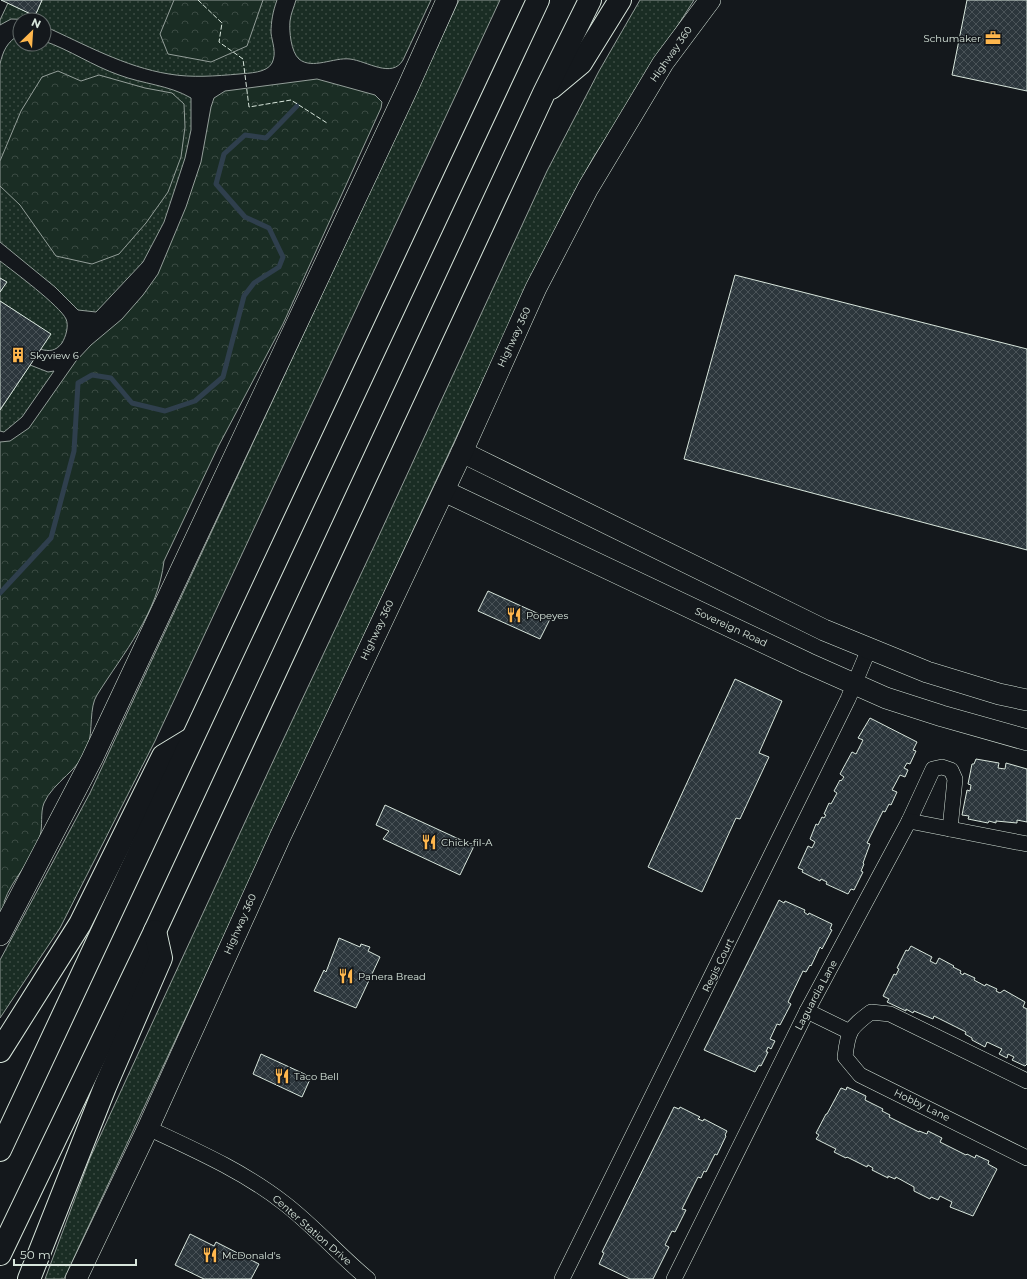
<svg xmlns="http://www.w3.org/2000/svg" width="1027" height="1279" font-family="Montserrat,sans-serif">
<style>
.grass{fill:url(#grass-dots);stroke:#939e99}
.forest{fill:url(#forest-crowns);stroke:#939e99}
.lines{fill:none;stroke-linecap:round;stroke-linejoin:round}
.stream{stroke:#2f3f4d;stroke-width:5}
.building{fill:url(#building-cross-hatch);stroke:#d8e6dc}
.street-casing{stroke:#d8e6dc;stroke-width:16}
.secondary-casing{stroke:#d8e6dc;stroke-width:22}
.highway-casing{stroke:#d8e6dc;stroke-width:24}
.street{stroke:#14181c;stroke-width:15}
.secondary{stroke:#14181c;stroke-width:21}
.highway{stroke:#14181c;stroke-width:22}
.fence{stroke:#d8e6dc;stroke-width:1;stroke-dasharray:5 2;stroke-linecap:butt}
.labels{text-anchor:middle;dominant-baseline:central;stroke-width:3;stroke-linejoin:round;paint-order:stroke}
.poi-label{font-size:10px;fill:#d8e6dc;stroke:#14181c;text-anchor:start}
.street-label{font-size:10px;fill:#d8e6dc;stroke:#14181c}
</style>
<defs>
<pattern id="grass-dots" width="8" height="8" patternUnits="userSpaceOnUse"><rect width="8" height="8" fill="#1a2d24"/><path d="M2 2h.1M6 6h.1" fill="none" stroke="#3b4b43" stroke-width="1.8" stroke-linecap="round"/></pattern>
<pattern id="forest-crowns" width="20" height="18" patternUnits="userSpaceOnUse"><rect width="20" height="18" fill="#1a2d24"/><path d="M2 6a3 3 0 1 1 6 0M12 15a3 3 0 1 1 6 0" fill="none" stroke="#3b4b43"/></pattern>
<pattern id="building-cross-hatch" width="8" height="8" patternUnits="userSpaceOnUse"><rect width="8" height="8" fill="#2c363c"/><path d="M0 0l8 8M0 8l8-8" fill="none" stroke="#4a5358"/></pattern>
</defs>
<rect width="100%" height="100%" fill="#14181c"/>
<g class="grass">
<path d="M 42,0 L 277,0 C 273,11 271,21 271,33 C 272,42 277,53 272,63 C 267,73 249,73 239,74 C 216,76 192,78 169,74 C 125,67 84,44 44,26 L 44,20 L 11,19 L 0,25 L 0,20 L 8,3 L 35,16 Z"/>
<path d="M 296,0 L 431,0 L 403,60 C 392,79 367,61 350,59 C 334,57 312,70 299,59 C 291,52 289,31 290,21 C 291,13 294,7 296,0 Z"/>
<path d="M 459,0 L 500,0 L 155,741 L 60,928 L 0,1018 L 0,960 L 90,793 Z"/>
<path d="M 640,0 L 694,0 L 593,158 L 566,207 L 483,380 L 64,1279 L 45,1279 L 90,1158 L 269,770 L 376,542 L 547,171 L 599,71 Z"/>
<path d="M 19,35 L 20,44 L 44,44 L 44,41 C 70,50 93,66 119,75 C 143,84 169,85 191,98 L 191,130 L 185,158 L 164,222 L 143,262 L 96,312 L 78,310 L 55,287 L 0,242 L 0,64 C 3,51 7,42 19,35 Z"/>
<path d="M 0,261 C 13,271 60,306 66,319 C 69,326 66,336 62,343 C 56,351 49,352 40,349 L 50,334 L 0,301 L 0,292 L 6,282 L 0,278 Z"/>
<path d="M 30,365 L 48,372 L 54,371 L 22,417 L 4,432 L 0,431 L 0,410 Z"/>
</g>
<g class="forest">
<path d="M 174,0 L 263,0 L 247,46 L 211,62 L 168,54 L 160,34 Z"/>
<path d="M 58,71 L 81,81 L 99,75 L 145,88 L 172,93 L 184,104 L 185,127 L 181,157 L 168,192 L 146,223 L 119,254 L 92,264 L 56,256 L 20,205 L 0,186 L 0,161 L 21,111 L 42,77 Z"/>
<path d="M 317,79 L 375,95 L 382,102 L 381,108 L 283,324 L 218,447 L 164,561 C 158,613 124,652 97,695 C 89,707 93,731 88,746 C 80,770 53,782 44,803 C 40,813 43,826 40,836 C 33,861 12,878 4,902 L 7,908 L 0,921 L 0,442 L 10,441 L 29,428 L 76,361 L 91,345 L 122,319 L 143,295 L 158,274 L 186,207 L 201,162 L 211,107 L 214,98 L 225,91 L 233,90 Z"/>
</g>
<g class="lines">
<path class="stream" d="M 0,593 L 51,538 L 74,451 L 78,383 L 92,375 L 111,378 L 132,403 L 165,411 L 195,401 L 223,377 L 244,296 L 254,283 L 279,267 L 283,257 L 269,228 L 245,217 L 216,184 L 224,154 L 245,135 L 266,138 L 297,106"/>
</g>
<g class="building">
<path d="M 1,0 L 42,0 L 35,16 Z"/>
<path d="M 967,0 L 1027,0 L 1027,91 L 952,75 Z"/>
<path d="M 735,275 L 1027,349 L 1027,550 L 684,459 Z"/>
<path d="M 0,278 L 7,282 L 0,292 Z"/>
<path d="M 0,301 L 51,334 L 0,410 Z"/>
<path d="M 488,591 L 550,619 L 540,639 L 478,611 Z"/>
<path d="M 735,679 L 782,701 L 759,753 L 769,757 L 740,819 L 736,818 L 702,892 L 648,867 Z"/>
<path d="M 870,718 L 917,742 L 913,750 L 916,751 L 910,764 L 907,763 L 904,768 L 908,770 L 905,777 L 900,775 L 892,790 L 897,792 L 891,805 L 889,804 L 885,812 L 883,811 L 867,843 L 870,844 L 863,863 L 864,864 L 861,871 L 863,872 L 854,890 L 851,889 L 848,894 L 826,884 L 827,882 L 821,879 L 820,881 L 802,872 L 803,870 L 798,868 L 808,846 L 812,848 L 815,842 L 810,839 L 816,824 L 818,825 L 822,817 L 824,818 L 826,815 L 824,814 L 829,803 L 831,804 L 837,793 L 834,791 L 840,780 L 841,781 L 844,777 L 840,774 L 852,752 L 856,754 L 863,740 L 858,738 Z"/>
<path d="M 976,759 L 999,763 L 998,768 L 1005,769 L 1006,763 L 1027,769 L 1027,822 L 1017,820 L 1017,823 L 996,821 L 996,823 L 989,821 L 988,823 L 968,819 L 969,816 L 962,815 L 967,790 L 970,791 L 971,785 L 968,784 L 972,764 L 974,764 Z"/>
<path d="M 385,805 L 474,846 L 460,875 L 383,839 L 389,831 L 376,825 Z"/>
<path d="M 779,900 L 784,903 L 785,901 L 805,910 L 804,912 L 808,915 L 809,913 L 832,924 L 830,929 L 832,930 L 822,949 L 820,947 L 811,966 L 810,965 L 806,972 L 803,971 L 788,1002 L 791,1004 L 780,1025 L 777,1024 L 770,1039 L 775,1041 L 771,1049 L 768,1047 L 766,1052 L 768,1052 L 761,1066 L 759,1065 L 755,1072 L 704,1050 Z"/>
<path d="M 339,938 L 360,947 L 361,944 L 370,947 L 368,951 L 380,957 L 356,1008 L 314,991 L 324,970 L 326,972 Z"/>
<path d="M 911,946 L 932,957 L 930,961 L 936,964 L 939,958 L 954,966 L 953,967 L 961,971 L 960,973 L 963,975 L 964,973 L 975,978 L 974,980 L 985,986 L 986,984 L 997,989 L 996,991 L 1000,993 L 1004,990 L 1025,1002 L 1023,1007 L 1027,1009 L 1027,1064 L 1025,1066 L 1012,1060 L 1014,1057 L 1008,1054 L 1007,1058 L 999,1054 L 1002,1049 L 987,1042 L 985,1047 L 972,1040 L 972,1038 L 965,1034 L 966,1032 L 934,1016 L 933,1019 L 914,1011 L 913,1013 L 906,1009 L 906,1011 L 887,1002 L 889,999 L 883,996 L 894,974 L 896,975 L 899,969 L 897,968 L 906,950 L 908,951 Z"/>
<path d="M 261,1054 L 311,1077 L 302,1097 L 253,1074 Z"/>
<path d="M 847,1087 L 866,1096 L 865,1100 L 883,1109 L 882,1111 L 890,1115 L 889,1117 L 919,1132 L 919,1131 L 927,1134 L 928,1131 L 942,1138 L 940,1142 L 966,1155 L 967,1154 L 975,1158 L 976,1155 L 989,1161 L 988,1164 L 997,1169 L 973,1216 L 950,1207 L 952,1202 L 940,1196 L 938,1200 L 931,1197 L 930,1199 L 914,1191 L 914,1187 L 896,1177 L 895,1179 L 888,1176 L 888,1178 L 872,1170 L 873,1168 L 868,1165 L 867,1167 L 847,1157 L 846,1158 L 834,1152 L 836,1149 L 816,1139 L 819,1135 L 816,1133 L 826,1114 L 827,1114 L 841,1088 L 846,1090 Z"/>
<path d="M 674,1107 L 679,1109 L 680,1107 L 700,1117 L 698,1119 L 703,1121 L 704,1119 L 727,1131 L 725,1135 L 726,1136 L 717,1155 L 715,1154 L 706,1172 L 704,1171 L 701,1178 L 698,1177 L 682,1209 L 686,1210 L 675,1232 L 672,1231 L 665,1245 L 669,1247 L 653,1279 L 630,1279 L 599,1264 L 604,1253 L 602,1252 Z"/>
<path d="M 190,1234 L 214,1246 L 216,1242 L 259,1264 L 251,1279 L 204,1279 L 175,1265 Z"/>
</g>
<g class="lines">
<defs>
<g id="street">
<path d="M 909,821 L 933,769 L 942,767 L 951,770 L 955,779 L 950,829"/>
<path d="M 807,1011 L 850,1032"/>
<path d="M 1027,1081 L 890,1014 L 871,1012 C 850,1028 848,1030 845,1057 L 860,1075 L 1027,1158"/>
<path d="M 148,1128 C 195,1150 243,1171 284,1203 C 314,1226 339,1255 368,1279"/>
<path d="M 562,1279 L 848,699 L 869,649"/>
<path d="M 674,1279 L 807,1011 L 909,821 L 1027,844"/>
</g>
<g id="secondary">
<path d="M 462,452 L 824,630 L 927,672 L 999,694 L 1027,700"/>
<path d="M 444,491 L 807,663 L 886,698 L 942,716 L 1027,740"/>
<path d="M 0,935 L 92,759 L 408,87 L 447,0"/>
<path d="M 76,1279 L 148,1128 L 280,837 L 462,452 L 536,288 L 588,188 L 663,63 L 710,0"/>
</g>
<g id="highway">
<path d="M 551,88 L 581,63 L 620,0"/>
<path d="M 0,1051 L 80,924 L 163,756 L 191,739"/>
<path d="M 0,1150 L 538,0"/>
<path d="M 0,1254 L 155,931 L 544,93 L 590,0"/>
<path d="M 29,1279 L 105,1087 L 161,958 L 155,931"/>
</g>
</defs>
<use href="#street" class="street-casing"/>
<use href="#secondary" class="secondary-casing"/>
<use href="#highway" class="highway-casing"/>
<use href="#street" class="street"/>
<use href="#secondary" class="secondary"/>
<use href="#highway" class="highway"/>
<path class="fence" d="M 198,0 L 222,23 L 219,42 L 243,59 L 249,107 L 291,100 L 327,123"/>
</g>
<defs>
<symbol id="office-bare" viewBox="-9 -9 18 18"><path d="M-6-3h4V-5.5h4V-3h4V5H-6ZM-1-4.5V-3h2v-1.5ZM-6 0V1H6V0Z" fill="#ffb74d" stroke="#14181c" stroke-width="2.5" paint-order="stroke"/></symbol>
<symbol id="building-bare" viewBox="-9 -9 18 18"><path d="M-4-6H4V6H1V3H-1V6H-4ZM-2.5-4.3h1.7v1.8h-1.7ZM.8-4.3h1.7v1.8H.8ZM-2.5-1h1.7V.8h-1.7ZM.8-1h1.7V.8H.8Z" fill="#ffb74d" stroke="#14181c" stroke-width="2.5" paint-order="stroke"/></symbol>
<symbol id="restaurant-bare" viewBox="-9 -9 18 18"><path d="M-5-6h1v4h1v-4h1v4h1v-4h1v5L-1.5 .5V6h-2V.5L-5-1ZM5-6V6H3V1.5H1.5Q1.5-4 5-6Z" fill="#ffb74d" stroke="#14181c" stroke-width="2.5" paint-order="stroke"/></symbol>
</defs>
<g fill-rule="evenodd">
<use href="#office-bare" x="982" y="27" width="22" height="22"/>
<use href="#building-bare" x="7" y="344" width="22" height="22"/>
<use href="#restaurant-bare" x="503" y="604" width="22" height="22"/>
<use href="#restaurant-bare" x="418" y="831" width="22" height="22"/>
<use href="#restaurant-bare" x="335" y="965" width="22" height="22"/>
<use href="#restaurant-bare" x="271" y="1065" width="22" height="22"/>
<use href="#restaurant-bare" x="199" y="1244" width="22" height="22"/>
</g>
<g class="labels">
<g class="poi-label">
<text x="981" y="38" text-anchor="end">Schumaker</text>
<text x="30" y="355">Skyview 6</text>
<text x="526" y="615">Popeyes</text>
<text x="441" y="842">Chick-fil-A</text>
<text x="358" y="976">Panera Bread</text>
<text x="294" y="1076">Taco Bell</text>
<text x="222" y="1255">McDonald's</text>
</g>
<g class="street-label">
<text transform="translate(671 54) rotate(-55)">Highway 360</text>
<text transform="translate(514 337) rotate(-65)">Highway 360</text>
<text transform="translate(731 627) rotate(25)">Sovereign Road</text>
<text transform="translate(377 630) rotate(-65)">Highway 360</text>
<text transform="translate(240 924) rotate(-66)">Highway 360</text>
<text transform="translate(718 965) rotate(-64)">Regis Court</text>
<text transform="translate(816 995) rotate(-62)">Laguardia Lane</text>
<text transform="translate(922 1105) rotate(26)">Hobby Lane</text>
<text transform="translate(312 1230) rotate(41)">Center Station Drive</text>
</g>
</g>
<g transform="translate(32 32) rotate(25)"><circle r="19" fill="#14181c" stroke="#626a69"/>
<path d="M0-3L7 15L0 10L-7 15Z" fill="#ffb74d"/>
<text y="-6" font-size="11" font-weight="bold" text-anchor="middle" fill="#d8e6dc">N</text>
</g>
<path d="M14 1259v6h122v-6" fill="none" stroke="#d8e6dc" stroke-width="2"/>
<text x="20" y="1259" font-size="12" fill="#d8e6dc" stroke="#14181c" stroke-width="3" paint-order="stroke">50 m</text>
</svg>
